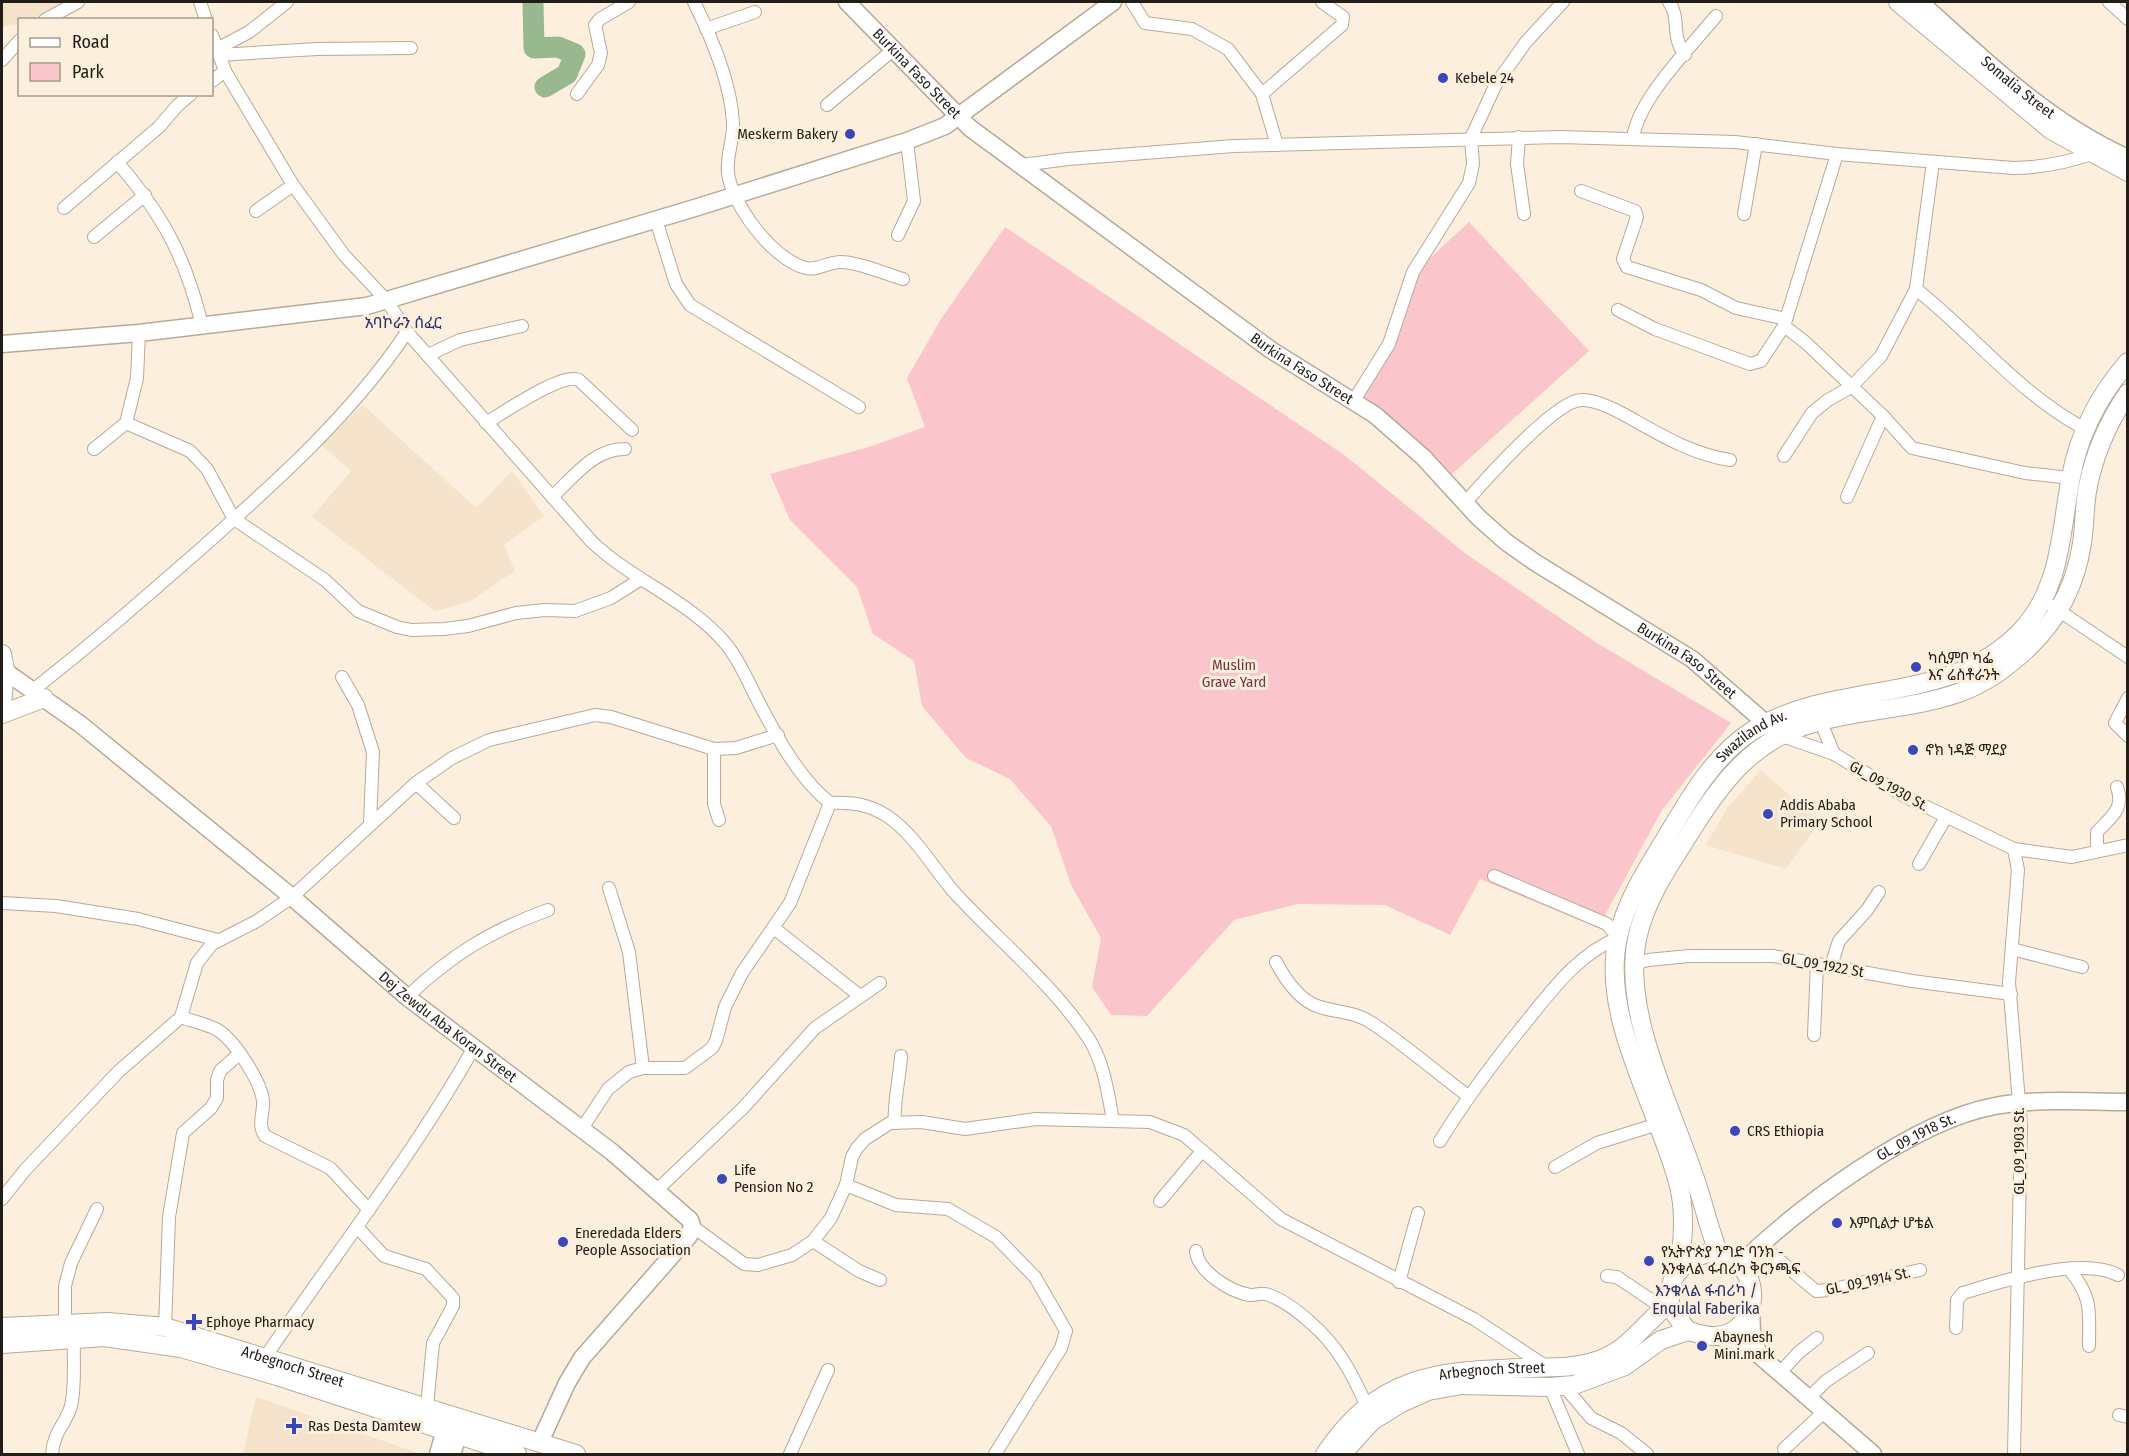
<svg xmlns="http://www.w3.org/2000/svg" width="2129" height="1456" font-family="'Fira Sans Condensed','Noto Sans Ethiopic',sans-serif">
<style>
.built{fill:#f5e3cb}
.green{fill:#fbc5cc}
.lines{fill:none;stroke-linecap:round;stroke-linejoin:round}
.river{stroke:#98b890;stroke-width:21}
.minor-casing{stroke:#b6aa99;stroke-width:14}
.secondary-casing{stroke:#b6aa99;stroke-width:19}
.primary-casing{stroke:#b6aa99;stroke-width:20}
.minor{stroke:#fff;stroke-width:12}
.secondary{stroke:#fff;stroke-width:16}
.primary{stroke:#fff;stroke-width:18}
.poi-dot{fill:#3c46b9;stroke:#fcefdd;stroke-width:2}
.labels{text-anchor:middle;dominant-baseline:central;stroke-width:6;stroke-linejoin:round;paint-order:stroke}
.street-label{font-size:15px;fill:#221d17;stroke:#fcefdd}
.poi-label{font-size:15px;fill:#221d17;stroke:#fcefdd;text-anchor:start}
.park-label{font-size:15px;fill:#773340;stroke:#fcefdd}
.neighbourhood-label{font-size:16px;fill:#29326c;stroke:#fcefdd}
</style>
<rect width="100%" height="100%" fill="#fcefdd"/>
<g class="built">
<path d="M 2,2 L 66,2 L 35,19 L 20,20 L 19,25 L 2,27 Z"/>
<path d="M 363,405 L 476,508 L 512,471 L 544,516 L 504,545 L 515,571 L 469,602 L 435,611 L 312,517 L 351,471 L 321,445 Z"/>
<path d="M 1761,770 L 1820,822 L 1786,869 L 1705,845 L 1729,806 Z"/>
<path d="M 256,1397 L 421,1454 L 243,1454 Z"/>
</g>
<g class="green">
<path d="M 1469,222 L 1589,351 L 1452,474 L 1357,390 L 1394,341 L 1415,272 Z"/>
<path d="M 1005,227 L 1343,454 L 1466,554 L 1597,643 L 1731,723 L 1662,810 L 1598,928 L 1480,879 L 1450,935 L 1385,905 L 1298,904 L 1234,920 L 1147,1016 L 1111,1015 L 1092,987 L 1101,938 L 1071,885 L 1051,826 L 1010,779 L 966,758 L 922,706 L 914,661 L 873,634 L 857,587 L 790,520 L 770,474 L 869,447 L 925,427 L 907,378 L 941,319 Z"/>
</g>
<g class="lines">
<path class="river" d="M 533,2 L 534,48 L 558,47 L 575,54 L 567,74 L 545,87"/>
<defs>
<g id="minor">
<path d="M 200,2 L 206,20"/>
<path d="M 694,2 C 711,36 731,84 733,123 C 734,140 726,155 728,173 C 732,205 773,260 806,268 C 817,271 830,261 842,262 C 858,262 886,274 903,279"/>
<path d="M 1132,2 L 1145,23 L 1192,29 L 1228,49 L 1262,94 L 1277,145"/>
<path d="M 1669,2 C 1681,19 1670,35 1685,55"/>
<path d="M 2109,2 L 2128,19"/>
<path d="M 45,20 L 78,2"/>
<path d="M 706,29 L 755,12"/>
<path d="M 212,35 L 225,71 L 293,185 L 344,255 L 387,301 L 407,332 L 592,542 C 632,580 690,601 726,644 C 739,660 746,677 755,695 C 774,732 798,778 830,803 C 851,802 869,804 887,816 C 914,834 932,866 953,891 C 997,939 1053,984 1089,1039 C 1104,1063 1108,1093 1113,1121"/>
<path d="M 217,49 L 249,32 L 287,2"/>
<path d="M 219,55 L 317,49 L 411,48"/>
<path d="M 2,60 L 20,40"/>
<path d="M 212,81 L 225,71"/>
<path d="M 577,94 L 598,65 L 601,53 L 595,25 L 600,19 L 629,2"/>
<path d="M 1262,94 L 1342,25 L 1343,17 L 1322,2"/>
<path d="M 827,105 L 893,50"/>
<path d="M 1519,137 L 1517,164 L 1524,214"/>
<path d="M 1633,139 C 1637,100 1690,48 1716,16"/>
<path d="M 117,162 C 163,215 185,256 202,325"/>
<path d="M 1022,165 L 1068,159 L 1234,146 L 1559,137 L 1735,142 L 1837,154 L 2013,168 C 2043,168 2069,162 2098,152"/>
<path d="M 1581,191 L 1635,211 L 1637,217 L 1623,259 L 1627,267 L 1701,290 L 1736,308 L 1786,319"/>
<path d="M 64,208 L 159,127 L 177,106 L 191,94"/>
<path d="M 256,211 L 293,185"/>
<path d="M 1744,214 L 1756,144"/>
<path d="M 656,220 L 676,284 L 690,305 L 859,407"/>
<path d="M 898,235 L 914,201 L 907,141"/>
<path d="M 94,237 L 145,195"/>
<path d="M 1916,289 C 1973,334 2019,394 2085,429"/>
<path d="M 1618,310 L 1655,329 L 1750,364 L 1761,361 L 1784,326 L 1837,154"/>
<path d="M 1784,326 L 1805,342 L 1883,416 L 1912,448 L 2025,473 L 2071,478"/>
<path d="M 428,355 L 460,340 L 522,326"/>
<path d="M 1353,402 L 1389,344 L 1413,272 L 1469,183 L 1473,164 L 1471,138 L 1496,84 L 1526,42 L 1563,2"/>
<path d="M 126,423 L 190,451 L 207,469 L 234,519 L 325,580 L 358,611 L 397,627 L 411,630 L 444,629 L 468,626 L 516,613 L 545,610 L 575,611 L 611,598 L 641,579"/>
<path d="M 486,423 C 503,413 562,372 579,380 L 632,430"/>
<path d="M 94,449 L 126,423 L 137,378 L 139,333"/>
<path d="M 1784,456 L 1812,413 L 1828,400 L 1851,387 L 1881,356 L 1916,289 L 1933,162"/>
<path d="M 552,497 C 574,477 593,449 625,449"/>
<path d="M 1847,497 L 1883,416"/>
<path d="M 1465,503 C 1484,481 1555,401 1581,400 C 1594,399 1614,409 1625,415 C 1659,434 1691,454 1730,460"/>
<path d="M 2052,606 L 2128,657"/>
<path d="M 342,677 L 358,705 L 373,752 L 370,823"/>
<path d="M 33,690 C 92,644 148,595 204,546 C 277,481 352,414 407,332"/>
<path d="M 2128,698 L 2115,723 L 2128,736"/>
<path d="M 1820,720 L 1834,754"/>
<path d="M 1779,735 L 1834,754 L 1906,797 L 2014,849 L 2072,857 L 2128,845"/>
<path d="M 714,749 L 714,804 L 719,820"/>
<path d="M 416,783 L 454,818"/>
<path d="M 2097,851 L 2097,832 C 2111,817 2125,809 2117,787"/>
<path d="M 1919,864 L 1946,817"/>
<path d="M 609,888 L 629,952 L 643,1068"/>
<path d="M 2,903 L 56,906 L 138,919 L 218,940"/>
<path d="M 775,929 L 860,996"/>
<path d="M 2012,949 L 2082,967"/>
<path d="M 1276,962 C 1285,979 1299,1001 1320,1007 C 1338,1013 1354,1011 1372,1023 C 1405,1045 1436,1072 1468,1096"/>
<path d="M 1634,964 L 1648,960 L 1689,956 L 1773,956 L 1912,981 L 2011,994"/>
<path d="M 1831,966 L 1839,941 L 1867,910 L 1879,892"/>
<path d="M 407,997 C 451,955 490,931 548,910"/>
<path d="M 181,1017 C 192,1021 205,1024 216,1029 C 233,1038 261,1081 263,1101 C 264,1114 257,1124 265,1136 L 330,1168 L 369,1210"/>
<path d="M 1814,1035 L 1817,964"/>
<path d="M 895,1123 C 893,1104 900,1077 901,1056"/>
<path d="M 581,1130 L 608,1089 L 629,1072 L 643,1068 L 685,1068 L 712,1048 L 716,1041 L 725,1007 L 742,973 L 790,903 L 830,803"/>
<path d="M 1440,1141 C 1464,1102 1490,1067 1518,1032 C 1547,997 1575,955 1618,938 L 1607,924 L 1494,876"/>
<path d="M 1555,1167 L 1597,1143 L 1658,1124"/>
<path d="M 846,1185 L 896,1205 L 948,1209 L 996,1237 L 1035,1277 L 1066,1331 L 1061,1348 L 995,1454"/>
<path d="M 657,1190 L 743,1108 L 815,1028 L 880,983"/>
<path d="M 2,1199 L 25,1170 L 119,1071 L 181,1017 L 197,963 L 212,944 L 257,921 L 292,897 L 416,783 L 452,758 L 489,740 L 595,715 L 611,717 L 714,749 L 736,748 L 778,735"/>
<path d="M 1160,1201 L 1202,1151"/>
<path d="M 692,1226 L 744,1264 L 758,1265 L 792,1255 L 813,1241 L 831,1218 L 846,1185 L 852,1157 L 857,1148 L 865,1139 L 890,1123 L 922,1122 L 965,1129 L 1036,1119 L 1150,1122 L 1184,1135 L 1281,1219 L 1474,1319 L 1550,1369"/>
<path d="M 358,1228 L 384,1256 L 426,1269 L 453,1298 L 453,1306 L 433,1343 L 427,1407"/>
<path d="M 813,1241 L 859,1271 L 880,1280"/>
<path d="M 1760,1244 L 1816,1291 L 1829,1290 L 1920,1270"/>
<path d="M 1196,1251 C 1198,1272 1231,1292 1250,1295 C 1257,1295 1262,1292 1269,1295 C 1283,1300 1300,1313 1311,1323 C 1338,1346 1353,1375 1367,1407"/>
<path d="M 2070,1270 C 2093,1299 2089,1311 2089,1346"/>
<path d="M 1607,1276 L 1617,1277 L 1663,1308"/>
<path d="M 1399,1282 L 1418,1213"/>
<path d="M 65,1322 L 65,1286 L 71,1263 L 97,1209"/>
<path d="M 165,1327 L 169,1217 L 183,1133 L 211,1108 L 217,1098 L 217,1080 L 220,1071 L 239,1054"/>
<path d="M 1956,1328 L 1957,1300 L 1963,1293 C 2001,1281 2082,1256 2118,1275"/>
<path d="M 266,1356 C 335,1254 412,1157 473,1049"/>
<path d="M 1779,1374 L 1798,1353 L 1817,1338"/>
<path d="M 1564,1386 L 1591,1418 L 1621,1433 L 1647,1454"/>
<path d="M 1550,1387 L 1578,1454"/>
<path d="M 1808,1399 L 1826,1381 L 1868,1353"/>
<path d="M 2119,1415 L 2128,1417"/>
<path d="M 1784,1449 L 1824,1412"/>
<path d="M 52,1454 C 54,1430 65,1426 71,1406 C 76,1385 73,1360 74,1339"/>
<path d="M 790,1454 L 828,1370"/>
<path d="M 2014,1454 L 2021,1126 L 2009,982 L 2018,870 L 2014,849"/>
</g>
<g id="secondary">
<path id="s1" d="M 847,2 L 970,128 L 1271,350 L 1375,415 L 1423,457 L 1478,517 L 1506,542 L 1536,563 L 1692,659 L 1776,732"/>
<path id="s2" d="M 1920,2 C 1985,60 2047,122 2128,158"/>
<path d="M 2,344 L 139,333 L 367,306 L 698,207 L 907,141 L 945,126 L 1113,2"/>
<path id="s3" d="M 2,669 L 80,724 L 292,897 L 407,997 L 612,1152 L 690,1220 L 692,1226 L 689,1236 L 582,1358 L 567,1383 L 540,1442"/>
<path id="s4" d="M 1740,1264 C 1799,1207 1913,1121 1995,1106 C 2038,1098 2084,1102 2128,1102"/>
<path d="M 1751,1307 L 1752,1333 L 1759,1355"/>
<path d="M 1717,1336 L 1740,1344 L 1759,1355 L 1873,1454"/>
<path d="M 438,1454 L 448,1419"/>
<path d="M 452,1454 L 462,1424"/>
</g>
<g id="primary">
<path d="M 1898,2 L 2051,130 L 2128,172"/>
<path d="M 2,654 L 5,670 L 2,705"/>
<path d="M 2,714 L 44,698"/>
<path d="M 1708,1253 C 1768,1256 1763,1333 1716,1336 C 1707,1337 1696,1333 1688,1331 C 1682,1323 1671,1312 1670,1302 C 1666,1277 1686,1259 1708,1253 Z"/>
<path d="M 1719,1254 C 1708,1227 1703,1200 1693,1173 C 1670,1104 1622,1012 1637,939 C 1645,899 1672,861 1693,828 C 1720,785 1749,746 1798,728 C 1849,709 1907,711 1958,693 C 1985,684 2009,666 2029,647 C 2058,619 2076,583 2082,543 C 2085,524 2084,505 2088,486 C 2095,452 2108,422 2128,393"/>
<path id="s5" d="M 1679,1270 C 1683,1241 1686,1211 1678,1182 C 1658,1107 1600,1017 1618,937 C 1627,898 1650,865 1670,831 C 1692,794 1715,755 1752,731 C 1835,679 1948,707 2020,632 C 2062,588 2060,533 2071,477 C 2079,434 2099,395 2128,362"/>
<path id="s6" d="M 2,1327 L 108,1322 L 165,1327 L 576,1454"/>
<path d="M 2,1344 L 104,1337 L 181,1348 L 277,1376 L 517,1454"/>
<path id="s7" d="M 1325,1454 C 1378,1376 1434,1371 1523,1368 C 1550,1367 1573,1369 1599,1360 C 1629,1350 1646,1321 1670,1303"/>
<path d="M 1342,1454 L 1372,1421 L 1401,1403 L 1428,1391 L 1462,1385 L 1550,1387 L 1574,1385 L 1625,1366 L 1661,1340 L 1688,1331"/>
</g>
</defs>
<use href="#minor" class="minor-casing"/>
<use href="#secondary" class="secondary-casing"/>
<use href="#primary" class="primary-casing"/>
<use href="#minor" class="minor"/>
<use href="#secondary" class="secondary"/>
<use href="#primary" class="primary"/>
</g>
<g class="poi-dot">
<circle cx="1443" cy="78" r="6"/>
<circle cx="850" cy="134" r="6"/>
<circle cx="1916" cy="667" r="6"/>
<circle cx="1913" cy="750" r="6"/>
<circle cx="1768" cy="814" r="6"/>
<circle cx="1735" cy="1131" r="6"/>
<circle cx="722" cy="1179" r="6"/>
<circle cx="1837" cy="1223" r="6"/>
<circle cx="563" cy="1242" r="6"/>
<circle cx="1649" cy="1261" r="6"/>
<path d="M191 1313h6v6h6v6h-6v6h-6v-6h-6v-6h6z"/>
<circle cx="1702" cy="1346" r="6"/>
<path d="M291 1417h6v6h6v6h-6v6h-6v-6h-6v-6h6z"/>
</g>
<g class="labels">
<g class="street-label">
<text stroke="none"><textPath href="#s1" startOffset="100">Burkina Faso Street</textPath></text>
<text stroke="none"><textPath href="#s2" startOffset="130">Somalia Street</textPath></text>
<text stroke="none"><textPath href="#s1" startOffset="586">Burkina Faso Street</textPath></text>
<text stroke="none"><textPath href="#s1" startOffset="1072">Burkina Faso Street</textPath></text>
<text stroke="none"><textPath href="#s5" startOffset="590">Swaziland Av.</textPath></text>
<text transform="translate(1889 786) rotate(29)">GL_09_1930 St.</text>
<text transform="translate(1823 965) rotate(10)">GL_09_1922 St</text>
<text stroke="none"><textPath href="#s3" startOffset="572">Dej Zewdu Aba Koran Street</textPath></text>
<text stroke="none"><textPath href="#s4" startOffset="218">GL_09_1918 St.</textPath></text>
<text transform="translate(2019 1151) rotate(-90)">GL_09_1903 St.</text>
<text transform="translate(1868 1281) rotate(-12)">GL_09_1914 St.</text>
<text stroke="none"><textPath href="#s6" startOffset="297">Arbegnoch Street</textPath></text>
<text stroke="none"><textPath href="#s7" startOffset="196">Arbegnoch Street</textPath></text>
</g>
<g class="poi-label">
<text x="1455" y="78">Kebele 24</text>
<text x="838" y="134" text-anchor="end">Meskerm Bakery</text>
<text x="1928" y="658">ካሲምቦ ካፌ<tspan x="1928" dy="17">እና ሬስቶራንት</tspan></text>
<text x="1925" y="750">ኖክ ነዳጅ ማደያ</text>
<text x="1780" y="805">Addis Ababa<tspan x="1780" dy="17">Primary School</tspan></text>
<text x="1747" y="1131">CRS Ethiopia</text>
<text x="734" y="1170">Life<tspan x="734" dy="17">Pension No 2</tspan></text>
<text x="1849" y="1223">እምቢልታ ሆቴል</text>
<text x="575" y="1233">Eneredada Elders<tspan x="575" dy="17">People Association</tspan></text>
<text x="1661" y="1252">የኢትዮጵያ ንግድ ባንክ -<tspan x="1661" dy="17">እንቁላል ፋብሪካ ቅርንጫፍ</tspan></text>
<text x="206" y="1322">Ephoye Pharmacy</text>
<text x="1714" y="1337">Abaynesh<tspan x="1714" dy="17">Mini.mark</tspan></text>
<text x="308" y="1426">Ras Desta Damtew</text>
</g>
<g class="park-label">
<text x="1234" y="665">Muslim<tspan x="1234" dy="17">Grave Yard</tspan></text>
</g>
<g class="neighbourhood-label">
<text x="403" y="322">አባኮራን ሰፈር</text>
<text x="1706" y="1290">እንቁላል ፋብሪካ /<tspan x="1706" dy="18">Enqulal Faberika</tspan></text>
</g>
</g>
<rect width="2129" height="1456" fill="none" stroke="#221d17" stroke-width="6"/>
<rect x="18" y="18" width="195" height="78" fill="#fcefdd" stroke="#a59b8e" stroke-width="1.5"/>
<rect x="30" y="38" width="30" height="9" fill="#ffffff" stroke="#a59b8e" stroke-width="1.5"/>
<text x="72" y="48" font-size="18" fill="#221d17">Road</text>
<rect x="30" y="63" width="30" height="18" fill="#fbc5cc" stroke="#a59b8e" stroke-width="1.5"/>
<text x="72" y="78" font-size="18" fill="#221d17">Park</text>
</svg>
